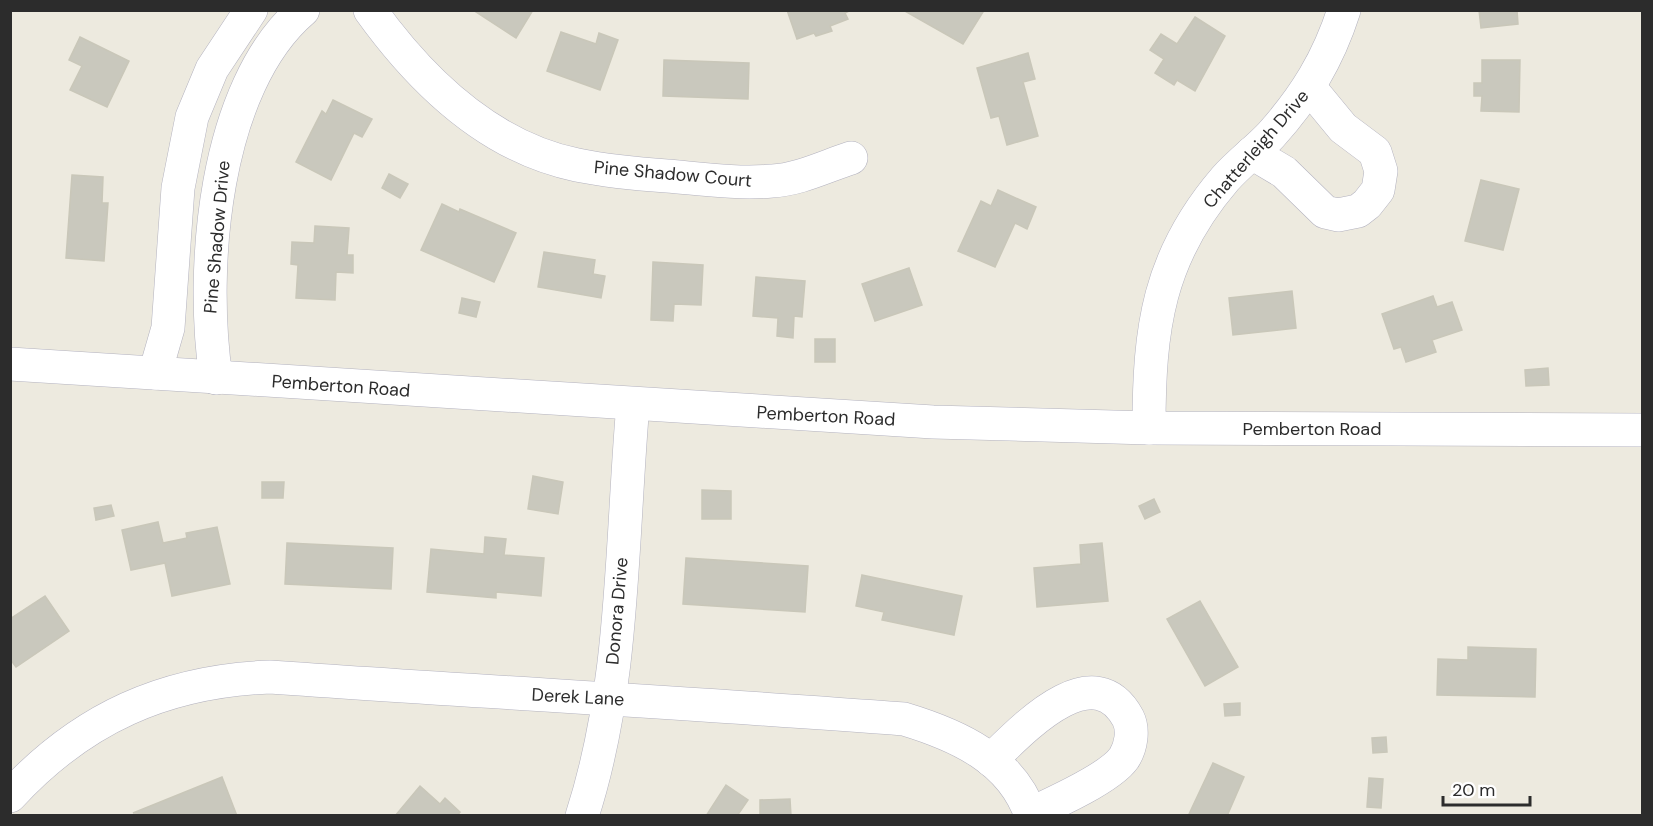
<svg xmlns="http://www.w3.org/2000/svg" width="1653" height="826" font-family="'DM Sans',sans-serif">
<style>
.building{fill:#c9c8bd;stroke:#c9c7b9;stroke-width:1.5}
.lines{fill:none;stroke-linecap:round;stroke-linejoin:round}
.minor-casing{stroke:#b3b2bf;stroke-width:34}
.minor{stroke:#fff;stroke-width:33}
.labels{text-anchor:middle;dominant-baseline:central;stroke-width:6;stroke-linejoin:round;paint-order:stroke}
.street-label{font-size:18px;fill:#2c2c2c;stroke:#fff}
</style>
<rect width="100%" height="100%" fill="#edeadf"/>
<g class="building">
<path d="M 473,10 L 533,10 L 516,38 Z"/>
<path d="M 787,10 L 851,10 L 845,13 L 848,19 L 830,26 L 832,31 L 816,36 L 814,33 L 797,39 Z"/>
<path d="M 903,10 L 980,10 L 983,12 L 963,44 Z"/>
<path d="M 1479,10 L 1517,10 L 1518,24 L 1481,28 Z"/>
<path d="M 1195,17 L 1225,36 L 1195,91 L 1177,80 L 1174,85 L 1155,73 L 1164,59 L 1150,50 L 1161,34 L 1177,44 Z"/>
<path d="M 561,32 L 596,44 L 599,33 L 618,40 L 600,90 L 547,71 Z"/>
<path d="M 80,37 L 129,61 L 107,107 L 70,90 L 82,66 L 69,60 Z"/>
<path d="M 1028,53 L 1035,79 L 1023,82 L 1038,136 L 1007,145 L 999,116 L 991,118 L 977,68 Z"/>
<path d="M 664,60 L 749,63 L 748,99 L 663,96 Z"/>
<path d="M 1482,60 L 1520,60 L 1519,112 L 1481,111 L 1482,96 L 1474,96 L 1474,83 L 1482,83 Z"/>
<path d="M 333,100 L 372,119 L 362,137 L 354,133 L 331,180 L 296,162 L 322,111 L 326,114 Z"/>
<path d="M 389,174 L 408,184 L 400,198 L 382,188 Z"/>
<path d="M 72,175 L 103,177 L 102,203 L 108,203 L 104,261 L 66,258 Z"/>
<path d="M 1481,180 L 1519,189 L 1503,250 L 1465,241 Z"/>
<path d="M 998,190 L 1036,207 L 1027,229 L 1015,223 L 995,267 L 958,251 L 981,201 L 991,206 Z"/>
<path d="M 442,204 L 459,212 L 460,209 L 516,233 L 494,282 L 421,250 Z"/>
<path d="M 315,226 L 349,228 L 347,255 L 353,255 L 353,273 L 336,272 L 335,300 L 296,298 L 298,265 L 291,264 L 292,242 L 314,243 Z"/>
<path d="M 544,252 L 595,260 L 593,274 L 605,276 L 601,298 L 538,287 Z"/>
<path d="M 653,262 L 703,265 L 701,305 L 674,304 L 673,321 L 651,320 Z"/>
<path d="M 909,268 L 922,305 L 875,321 L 862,284 Z"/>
<path d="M 756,277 L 805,281 L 802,317 L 794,316 L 793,338 L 777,336 L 778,318 L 753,316 Z"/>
<path d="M 1292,291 L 1296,328 L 1233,335 L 1229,298 Z"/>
<path d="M 1433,296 L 1437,307 L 1452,302 L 1462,330 L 1432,340 L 1436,352 L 1406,362 L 1401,347 L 1394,349 L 1382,314 Z"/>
<path d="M 462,298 L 480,302 L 476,317 L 459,313 Z"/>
<rect x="815" y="339" width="20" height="23"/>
<path d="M 1548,368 L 1549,385 L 1526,386 L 1525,370 Z"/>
<path d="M 533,476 L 563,482 L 558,514 L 528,509 Z"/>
<path d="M 262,482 L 284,482 L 283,498 L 262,498 Z"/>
<path d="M 702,490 L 731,491 L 731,519 L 702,519 Z"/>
<path d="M 1154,499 L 1160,512 L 1145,519 L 1139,506 Z"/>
<path d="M 111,505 L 114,516 L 96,520 L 94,508 Z"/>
<path d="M 158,522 L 163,543 L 187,538 L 186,533 L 217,527 L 230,584 L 172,596 L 165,563 L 131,570 L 122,530 Z"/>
<path d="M 485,537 L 506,539 L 504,555 L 544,558 L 541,596 L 496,592 L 496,598 L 427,592 L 431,549 L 484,554 Z"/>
<path d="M 287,543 L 393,548 L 391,589 L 285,584 Z"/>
<path d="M 1102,543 L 1108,601 L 1037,607 L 1034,568 L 1081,564 L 1080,545 Z"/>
<path d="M 686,558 L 808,566 L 805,612 L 683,604 Z"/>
<path d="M 862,575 L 962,596 L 954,635 L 882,620 L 884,612 L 856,606 Z"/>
<path d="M 45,596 L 69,631 L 16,667 L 10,659 L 10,619 Z"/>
<path d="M 1200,601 L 1238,667 L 1205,686 L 1167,619 Z"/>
<path d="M 1468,647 L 1536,649 L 1535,697 L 1437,695 L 1438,659 L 1468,660 Z"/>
<path d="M 1240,703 L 1240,715 L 1225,716 L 1224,704 Z"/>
<path d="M 1386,737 L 1387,752 L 1373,753 L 1372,738 Z"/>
<path d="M 1213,763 L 1244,777 L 1227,816 L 1191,816 L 1189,814 Z"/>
<path d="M 222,777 L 237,816 L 133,813 Z"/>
<path d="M 1369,778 L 1383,779 L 1381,808 L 1367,807 Z"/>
<path d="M 726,785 L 748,800 L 737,816 L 706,816 Z"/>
<path d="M 420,786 L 440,804 L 445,798 L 460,812 L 457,816 L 395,816 Z"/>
<path d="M 790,799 L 791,816 L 760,816 L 760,800 Z"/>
</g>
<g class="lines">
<defs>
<g id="minor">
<path d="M 370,10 C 421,81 489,147 577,165 C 607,171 637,174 667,176 C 702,179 738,184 772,181 C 798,180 826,166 851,158"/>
<path d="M 1252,153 L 1284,172 L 1325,212 L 1338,215 L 1358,211 L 1367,204 L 1378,190 L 1381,171 L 1375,152 L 1343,128 L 1310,88"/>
<path d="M 10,364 L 933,422 L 1149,428 L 1642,430"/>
<path d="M 155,373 L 168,328 L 178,188 L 192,117 L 212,69 L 251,10"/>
<path d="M 216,378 C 200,270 213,87 303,10"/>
<path d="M 1149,428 C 1149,328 1158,257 1225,179 C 1239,163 1257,150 1271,135 C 1305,97 1328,60 1344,10"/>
<path d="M 991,760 C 1021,731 1093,653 1128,718 C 1134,730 1131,747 1124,758 C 1110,778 1054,803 1030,814"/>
<path d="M 10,796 C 82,718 165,681 270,677 C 482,692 693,703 904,719 C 957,735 1012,759 1031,816"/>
<path d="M 582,816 C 625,684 621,541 633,404"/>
</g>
</defs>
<use href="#minor" class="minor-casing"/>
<use href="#minor" class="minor"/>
</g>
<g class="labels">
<g class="street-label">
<text transform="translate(1256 149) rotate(-49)">Chatterleigh Drive</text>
<text transform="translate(673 174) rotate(5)">Pine Shadow Court</text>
<text transform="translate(217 237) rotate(-85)">Pine Shadow Drive</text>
<text transform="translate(341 386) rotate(4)">Pemberton Road</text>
<text transform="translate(826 416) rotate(3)">Pemberton Road</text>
<text x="1312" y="429">Pemberton Road</text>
<text transform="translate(617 611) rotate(-85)">Donora Drive</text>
<text transform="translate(578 697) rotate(3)">Derek Lane</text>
</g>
</g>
<rect width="1653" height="826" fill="none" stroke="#2c2c2c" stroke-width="24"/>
<path d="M1443 796v9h87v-9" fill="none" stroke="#2c2c2c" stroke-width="3"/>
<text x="1452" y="796" font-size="18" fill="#2c2c2c" stroke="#ffffff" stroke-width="4.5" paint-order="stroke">20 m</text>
</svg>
